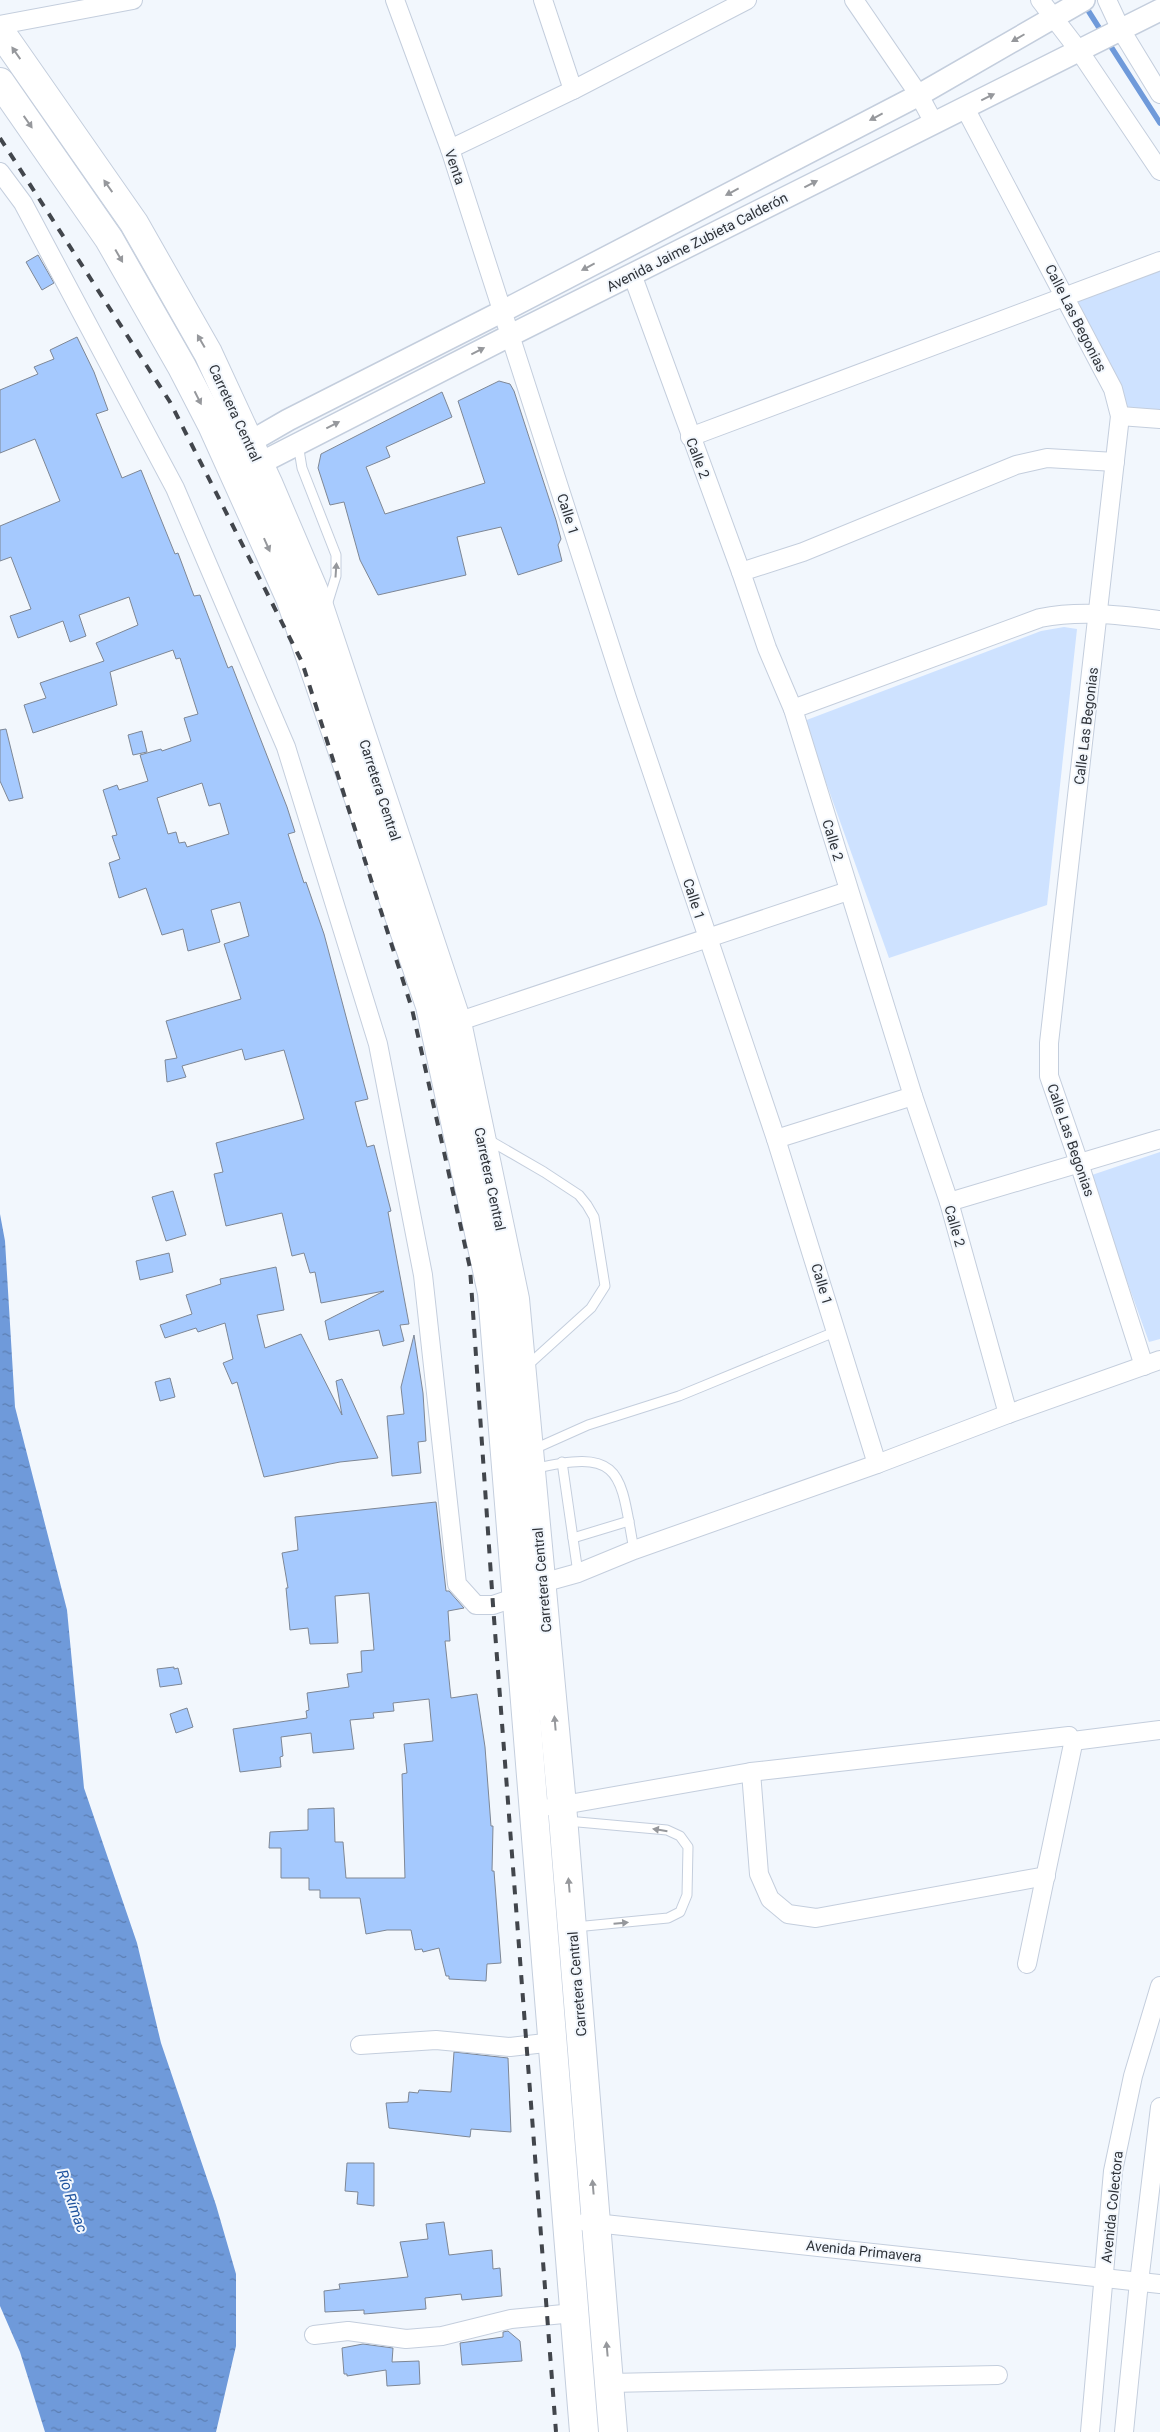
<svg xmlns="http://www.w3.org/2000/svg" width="1160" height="2432" font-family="Roboto,sans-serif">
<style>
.green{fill:#cee2ff}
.water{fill:url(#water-ripples)}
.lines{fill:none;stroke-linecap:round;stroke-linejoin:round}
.stream{stroke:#6f9ada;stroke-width:5.5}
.building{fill:#a5c9fe;stroke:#7e8795;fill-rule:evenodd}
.service-casing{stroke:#c4cedd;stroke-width:11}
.minor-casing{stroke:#c4cedd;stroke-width:20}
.tertiary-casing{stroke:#c4cedd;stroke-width:24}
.trunk-casing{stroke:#c4cedd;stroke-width:30}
.service{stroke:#fff;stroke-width:9}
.minor{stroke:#fff;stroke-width:18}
.tertiary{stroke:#fff;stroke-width:21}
.trunk{stroke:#fff;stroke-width:28}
.rail{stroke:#42464c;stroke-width:4;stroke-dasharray:9 9;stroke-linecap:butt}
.oneway{fill:#96989c}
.labels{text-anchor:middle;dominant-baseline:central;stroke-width:4;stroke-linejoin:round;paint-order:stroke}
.street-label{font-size:14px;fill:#2e3238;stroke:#f2f7fd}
.water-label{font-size:15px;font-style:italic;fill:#1d529e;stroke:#f2f7fd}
</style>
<defs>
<pattern id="water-ripples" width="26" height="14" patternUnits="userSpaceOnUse" patternTransform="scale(1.25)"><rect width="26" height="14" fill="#6f9ada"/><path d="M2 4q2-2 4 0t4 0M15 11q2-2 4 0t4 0" fill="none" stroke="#5c7eb2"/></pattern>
</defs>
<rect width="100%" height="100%" fill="#f2f7fd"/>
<g class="green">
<path d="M 1160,271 L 1160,414 L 1124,411 L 1117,386 L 1078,301 Z"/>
<path d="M 1064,627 L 1077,629 L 1047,905 L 889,958 L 804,721 L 1041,631 Z"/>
<path d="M 1160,1152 L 1160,1339 L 1149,1342 L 1089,1176 Z"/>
</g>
<path class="water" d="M 0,1214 L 5,1241 L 15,1407 L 67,1610 L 84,1788 L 137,1943 L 161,2043 L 216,2205 L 236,2274 L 236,2346 L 216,2432 L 45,2432 L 20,2352 L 0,2306 Z"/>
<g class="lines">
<g class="stream">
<path d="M 1084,4 L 1103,34"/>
<path d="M 1108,42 L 1160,123"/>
</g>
</g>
<g class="building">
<path d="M 38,255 L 54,283 L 42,290 L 26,262 Z"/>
<path d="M 77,337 L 94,372 L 108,410 L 96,414 L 122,478 L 141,470 L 175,554 L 178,553 L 194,596 L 200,595 L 228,668 L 232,666 L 287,807 L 295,832 L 288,834 L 304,883 L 306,882 L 324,934 L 368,1099 L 355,1102 L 367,1147 L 374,1145 L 391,1211 L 388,1212 L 409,1324 L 400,1325 L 404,1341 L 383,1346 L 379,1330 L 329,1340 L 325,1321 L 384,1291 L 321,1303 L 315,1272 L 310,1273 L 304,1253 L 292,1256 L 282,1213 L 226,1226 L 214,1174 L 223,1172 L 216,1143 L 304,1119 L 284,1050 L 245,1060 L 242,1049 L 182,1066 L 186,1077 L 167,1082 L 165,1060 L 177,1058 L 166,1021 L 241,999 L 224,944 L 249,936 L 240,902 L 211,910 L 220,942 L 188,951 L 183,929 L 162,935 L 146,888 L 119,898 L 109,863 L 120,859 L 112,836 L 117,835 L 103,790 L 117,785 L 119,790 L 148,781 L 140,755 L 161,749 L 162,751 L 191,741 L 184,718 L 198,714 L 180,658 L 176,659 L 173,650 L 110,672 L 117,705 L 33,733 L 24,705 L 46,698 L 40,683 L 104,661 L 96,643 L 138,625 L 129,597 L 79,615 L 86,636 L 70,642 L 63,621 L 18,638 L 10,616 L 31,609 L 11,557 L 0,561 L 0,526 L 60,501 L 35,439 L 0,453 L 0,390 L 38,374 L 34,367 L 54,359 L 50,350 ZM 202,783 L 209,806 L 220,803 L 229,834 L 187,847 L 185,842 L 179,843 L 176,832 L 168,834 L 157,798 Z"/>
<path d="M 499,381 L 510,384 L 514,391 L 556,520 L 561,539 L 558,545 L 562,561 L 518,575 L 501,527 L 457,537 L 466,575 L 378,595 L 360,560 L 344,502 L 330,505 L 318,468 L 321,454 L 442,392 L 452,417 L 386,447 L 390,457 L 366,467 L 385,514 L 485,483 L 458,401 Z"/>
<path d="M 6,729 L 23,798 L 9,801 L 0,781 L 0,730 Z"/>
<path d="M 142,731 L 147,752 L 133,755 L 128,735 Z"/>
<path d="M 173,1191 L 186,1235 L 166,1241 L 152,1197 Z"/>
<path d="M 169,1253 L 173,1272 L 140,1280 L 136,1261 Z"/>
<path d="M 276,1267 L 284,1310 L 257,1315 L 265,1348 L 301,1334 L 342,1415 L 336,1381 L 342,1379 L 378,1458 L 340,1462 L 264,1477 L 237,1382 L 232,1384 L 223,1363 L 233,1359 L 225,1323 L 198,1332 L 196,1328 L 165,1338 L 160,1325 L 192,1314 L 186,1295 L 221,1284 L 220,1279 Z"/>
<path d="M 414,1335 L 423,1393 L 426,1441 L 418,1442 L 421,1473 L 392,1476 L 387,1416 L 404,1414 L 401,1387 Z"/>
<path d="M 170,1378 L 175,1397 L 160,1401 L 155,1382 Z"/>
<path d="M 436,1502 L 446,1591 L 449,1591 L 464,1608 L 448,1611 L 450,1641 L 445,1641 L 451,1698 L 477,1694 L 485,1747 L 491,1826 L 493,1826 L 492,1871 L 494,1871 L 501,1963 L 487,1964 L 486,1981 L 449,1979 L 449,1976 L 446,1976 L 439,1948 L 423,1952 L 422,1949 L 415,1950 L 411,1930 L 387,1930 L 366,1934 L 360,1898 L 320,1898 L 320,1890 L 309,1890 L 309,1878 L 281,1878 L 281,1848 L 269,1848 L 270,1832 L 308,1830 L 308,1809 L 334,1808 L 335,1842 L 343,1842 L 346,1878 L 405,1878 L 402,1774 L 407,1773 L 404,1744 L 433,1741 L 429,1699 L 393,1703 L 394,1711 L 373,1713 L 374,1718 L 350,1720 L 354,1749 L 313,1753 L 311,1733 L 281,1737 L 283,1756 L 280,1757 L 281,1767 L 240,1772 L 233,1729 L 307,1718 L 306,1711 L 309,1710 L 307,1693 L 349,1687 L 347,1674 L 362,1672 L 361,1651 L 374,1650 L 369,1593 L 335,1596 L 338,1643 L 310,1644 L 308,1628 L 290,1630 L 286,1588 L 288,1588 L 282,1553 L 298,1550 L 295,1517 Z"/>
<path d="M 174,1667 L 174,1669 L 178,1668 L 182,1684 L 160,1687 L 157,1669 Z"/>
<path d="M 187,1708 L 193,1727 L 176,1733 L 170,1714 Z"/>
<path d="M 454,2052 L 508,2058 L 511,2132 L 471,2129 L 470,2137 L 389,2128 L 386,2103 L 408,2102 L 409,2092 L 418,2093 L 419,2090 L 451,2092 Z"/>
<path d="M 347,2163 L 374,2163 L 374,2206 L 357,2204 L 358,2192 L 345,2191 Z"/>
<path d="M 444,2222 L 449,2255 L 492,2250 L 493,2269 L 500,2268 L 502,2296 L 462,2300 L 461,2294 L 425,2298 L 426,2309 L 364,2314 L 364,2310 L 325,2312 L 324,2291 L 340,2289 L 339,2284 L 408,2277 L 400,2242 L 428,2239 L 426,2224 Z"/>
<path d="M 508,2331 L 520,2341 L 522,2361 L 462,2365 L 460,2343 L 503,2337 L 503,2332 Z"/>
<path d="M 363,2344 L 393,2348 L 392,2362 L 419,2361 L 420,2384 L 387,2386 L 386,2370 L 347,2376 L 347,2374 L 344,2374 L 342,2348 Z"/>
</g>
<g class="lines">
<defs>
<g id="service">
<path d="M 298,444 L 302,468 L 336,555 L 336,576 L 327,605"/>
<path d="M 487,1139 L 544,1172 L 579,1195 L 587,1205 L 594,1217 L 605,1286 L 591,1308 L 527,1366"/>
<path d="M 532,1450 L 588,1425 L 679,1396 L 837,1331"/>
<path d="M 562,1462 L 578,1573"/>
<path d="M 534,1469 C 624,1447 620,1474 634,1550"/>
<path d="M 573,1538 L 629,1521"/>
<path d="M 567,1821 L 667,1830 L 680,1836 L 688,1847 L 687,1895 L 680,1912 L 668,1918 L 575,1927"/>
</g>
<g id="minor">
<path d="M 395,0 L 450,149 L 627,698 L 776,1139 L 877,1464"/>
<path d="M 543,0 L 573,90"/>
<path d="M 854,0 L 919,95 L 934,123"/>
<path d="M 1040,0 L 1080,52 L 1160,171"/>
<path d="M 1107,0 L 1121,30 L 1160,94"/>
<path d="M 0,25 L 133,0"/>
<path d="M 965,108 L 1113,389 L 1120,416 L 1049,1043 L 1049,1076 L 1079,1163 L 1144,1366"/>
<path d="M 450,149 L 573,90 L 747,0"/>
<path d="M 0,172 L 23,203 L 175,488 L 286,747 L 378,1044 L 423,1275 L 457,1584 L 476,1605 L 493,1605 L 517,1597 L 542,1583 L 578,1573 L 634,1550 L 877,1464 L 1008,1414 L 1160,1360"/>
<path d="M 632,274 L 741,572 L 767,648 L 793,709 L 913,1096 L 949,1202 L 1008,1414"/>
<path d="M 1120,416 L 1160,419"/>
<path d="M 690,437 L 1160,261"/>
<path d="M 741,572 L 803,552 L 1016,465 L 1047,458 L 1115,462"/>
<path d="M 793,709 L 1040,618 C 1081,610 1119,615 1160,620"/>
<path d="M 457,1022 L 848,891"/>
<path d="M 776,1139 L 913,1096"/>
<path d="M 949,1202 L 1160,1139"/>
<path d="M 1073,1741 L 1160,1730"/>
<path d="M 751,1772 L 759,1874 L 770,1899 L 788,1914 L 816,1918 L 1046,1876"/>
<path d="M 552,1807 L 751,1772 L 1069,1736 L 1073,1744 L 1027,1964"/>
<path d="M 360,2045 L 436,2040 L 510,2047 L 554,2042"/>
<path d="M 586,2222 L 1160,2284"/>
<path d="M 314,2335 L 348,2331 L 406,2339 L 442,2336 L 511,2319 L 574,2313"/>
<path d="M 609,2383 L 998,2375"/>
<path d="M 1090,2432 L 1113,2171 L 1133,2076 L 1160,1986"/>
<path d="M 1124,2432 L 1139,2282 L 1160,2107"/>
</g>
<g id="tertiary">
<path d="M 236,450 L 288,420 L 503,311 L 919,95 L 1084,0"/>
<path d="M 245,471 L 511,335 L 1160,10"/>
</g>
<g id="trunk">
<path d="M 0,31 L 134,223 L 208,353 L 268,483 L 314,591 L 457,1022 L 515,1299 L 562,1805 L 613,2432"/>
<path d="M 0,82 L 109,239 L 182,367 L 212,425 L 290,598 L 430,1006 L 492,1293 L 584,2432"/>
</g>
</defs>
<use href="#service" class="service-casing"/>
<use href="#minor" class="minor-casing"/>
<use href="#tertiary" class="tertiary-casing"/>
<use href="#trunk" class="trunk-casing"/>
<use href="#service" class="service"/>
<use href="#minor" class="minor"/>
<use href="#tertiary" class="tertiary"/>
<use href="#trunk" class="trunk"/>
<path class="rail" d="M 0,138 L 170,402 L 302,662 L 412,1009 L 470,1268 L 493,1605 L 556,2432"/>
</g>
<defs><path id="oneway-solid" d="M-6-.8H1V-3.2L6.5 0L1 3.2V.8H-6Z" transform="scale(1.25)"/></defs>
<g class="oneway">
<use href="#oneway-solid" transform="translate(1018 38) rotate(150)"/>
<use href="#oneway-solid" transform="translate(16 53) rotate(-125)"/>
<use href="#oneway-solid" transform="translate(988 97) rotate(-26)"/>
<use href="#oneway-solid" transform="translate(876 117) rotate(152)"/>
<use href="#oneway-solid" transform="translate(28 122) rotate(55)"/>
<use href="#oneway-solid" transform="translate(811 184) rotate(-27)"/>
<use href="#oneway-solid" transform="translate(108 186) rotate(-125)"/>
<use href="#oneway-solid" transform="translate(732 192) rotate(152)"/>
<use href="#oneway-solid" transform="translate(119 256) rotate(60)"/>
<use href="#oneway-solid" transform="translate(588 267) rotate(152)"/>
<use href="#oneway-solid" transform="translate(201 341) rotate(-120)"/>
<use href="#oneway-solid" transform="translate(478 351) rotate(-27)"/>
<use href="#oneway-solid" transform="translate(198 398) rotate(63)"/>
<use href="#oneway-solid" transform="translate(333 425) rotate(-27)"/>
<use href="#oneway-solid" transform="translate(267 545) rotate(66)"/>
<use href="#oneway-solid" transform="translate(336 570) rotate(-86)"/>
<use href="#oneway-solid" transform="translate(555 1723) rotate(-95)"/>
<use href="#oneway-solid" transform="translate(660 1830) rotate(-171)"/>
<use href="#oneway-solid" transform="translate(569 1885) rotate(-95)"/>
<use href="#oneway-solid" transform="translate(621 1923) rotate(-5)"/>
<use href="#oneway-solid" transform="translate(593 2187) rotate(-95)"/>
<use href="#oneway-solid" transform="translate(607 2349) rotate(-95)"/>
</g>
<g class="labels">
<g class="street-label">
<text transform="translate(455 167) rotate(71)">Venta</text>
<text transform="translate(697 242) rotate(-27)">Avenida Jaime Zubieta Calderón</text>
<text transform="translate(1076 318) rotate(63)">Calle Las Begonias</text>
<text transform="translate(235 413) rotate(65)">Carretera Central</text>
<text transform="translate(698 458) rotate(69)">Calle 2</text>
<text transform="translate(568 514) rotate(72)">Calle 1</text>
<text transform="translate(1086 726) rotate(-83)">Calle Las Begonias</text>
<text transform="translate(380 790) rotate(72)">Carretera Central</text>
<text transform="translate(833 840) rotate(73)">Calle 2</text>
<text transform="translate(694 899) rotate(72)">Calle 1</text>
<text transform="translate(1071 1140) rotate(71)">Calle Las Begonias</text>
<text transform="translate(490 1179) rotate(78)">Carretera Central</text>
<text transform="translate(955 1226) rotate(74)">Calle 2</text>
<text transform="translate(822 1284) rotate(73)">Calle 1</text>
<text transform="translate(542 1580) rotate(-95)">Carretera Central</text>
<text transform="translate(577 1984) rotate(-95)">Carretera Central</text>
<text transform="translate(1112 2207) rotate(-84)">Avenida Colectora</text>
<text transform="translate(864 2251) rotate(6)">Avenida Primavera</text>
</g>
<g class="water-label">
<text transform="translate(72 2201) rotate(71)">Río Rímac</text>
</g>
</g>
</svg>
